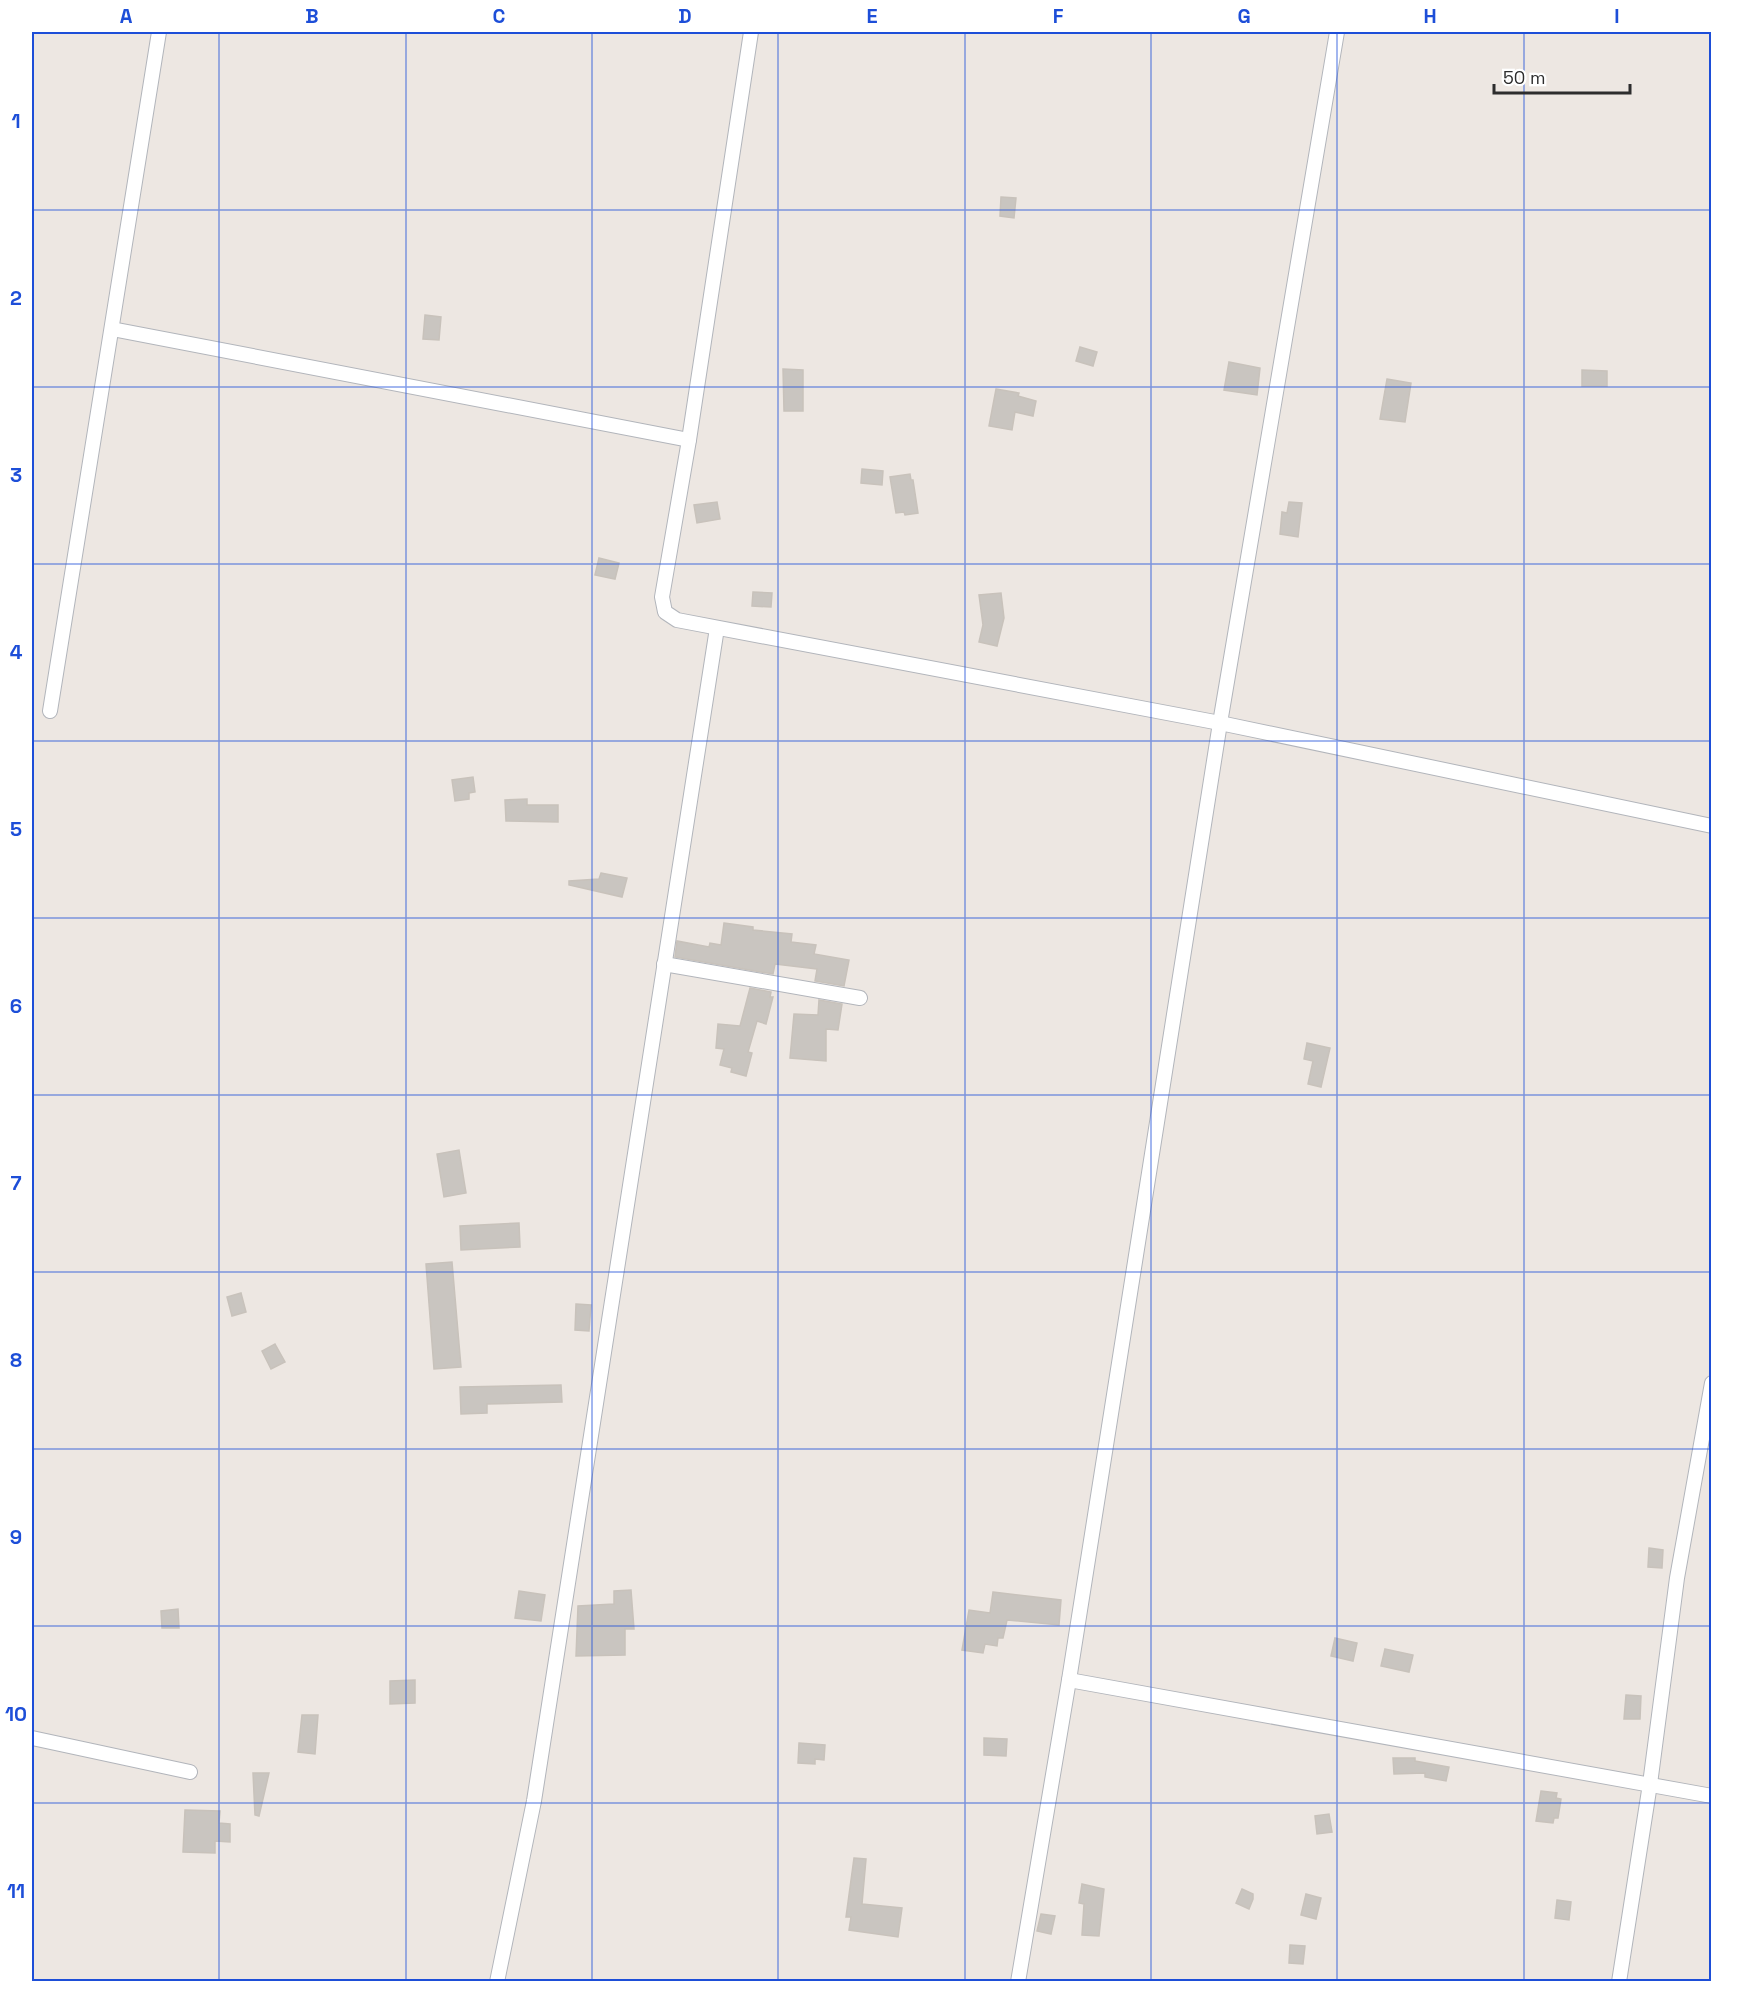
<svg xmlns="http://www.w3.org/2000/svg" width="1743" height="2013" font-family="'Space Grotesk',sans-serif">
<style>
.building{fill:#c9c5c0;stroke:#c8c2bb;stroke-width:1.5}
.lines{fill:none;stroke-linecap:round;stroke-linejoin:round}
.minor-casing{stroke:#b2b5bb;stroke-width:16}
.minor{stroke:#fff;stroke-width:14}
.grid{fill:none;stroke:#1d4ed8;stroke-width:1.5;stroke-opacity:0.55}
.neatline{fill:none;stroke:#1d4ed8;stroke-width:2}
.grid-label{font-size:20px;text-anchor:middle;font-weight:bold;fill:#1d4ed8}
</style>
<rect width="100%" height="100%" fill="#ede7e2"/>
<g class="building">
<path d="M 1001,197 L 1016,198 L 1014,218 L 1000,216 Z"/>
<path d="M 425,315 L 441,317 L 439,340 L 423,339 Z"/>
<path d="M 1080,347 L 1097,352 L 1093,366 L 1076,361 Z"/>
<path d="M 1229,362 L 1260,368 L 1257,395 L 1224,390 Z"/>
<path d="M 783,369 L 803,370 L 803,411 L 784,411 Z"/>
<path d="M 1582,370 L 1607,371 L 1607,386 L 1582,386 Z"/>
<path d="M 1387,379 L 1411,383 L 1405,422 L 1380,419 Z"/>
<path d="M 996,389 L 1019,393 L 1018,396 L 1036,401 L 1033,416 L 1015,412 L 1012,430 L 989,426 Z"/>
<path d="M 862,469 L 883,471 L 882,485 L 861,483 Z"/>
<path d="M 910,474 L 911,480 L 913,480 L 918,513 L 905,515 L 904,512 L 896,513 L 890,477 Z"/>
<path d="M 717,502 L 720,519 L 697,523 L 694,505 Z"/>
<path d="M 1289,502 L 1302,503 L 1298,537 L 1280,534 L 1282,512 L 1287,513 Z"/>
<path d="M 599,558 L 619,563 L 615,579 L 595,575 Z"/>
<path d="M 753,592 L 772,593 L 771,607 L 752,606 Z"/>
<path d="M 1001,593 L 1004,618 L 997,646 L 979,642 L 983,625 L 979,595 Z"/>
<path d="M 473,777 L 475,792 L 469,793 L 469,799 L 455,801 L 452,780 Z"/>
<path d="M 527,799 L 527,805 L 558,805 L 558,822 L 506,821 L 505,800 Z"/>
<path d="M 601,873 L 627,878 L 622,897 L 569,885 L 569,881 L 599,879 Z"/>
<path d="M 724,923 L 753,927 L 753,930 L 792,934 L 791,942 L 816,945 L 814,954 L 849,960 L 844,986 L 815,981 L 817,969 L 775,964 L 773,974 L 675,957 L 677,941 L 709,947 L 710,943 L 721,945 Z"/>
<path d="M 750,988 L 771,992 L 770,997 L 773,997 L 766,1024 L 757,1021 L 748,1052 L 752,1053 L 746,1076 L 731,1072 L 732,1068 L 720,1065 L 724,1049 L 716,1048 L 718,1024 L 740,1026 Z"/>
<path d="M 819,1000 L 842,1004 L 838,1030 L 826,1029 L 826,1061 L 790,1058 L 794,1014 L 818,1015 Z"/>
<path d="M 1307,1043 L 1330,1048 L 1321,1087 L 1308,1084 L 1313,1061 L 1304,1059 Z"/>
<path d="M 459,1150 L 466,1193 L 444,1197 L 437,1154 Z"/>
<path d="M 519,1223 L 520,1247 L 461,1250 L 460,1226 Z"/>
<path d="M 452,1262 L 461,1367 L 434,1369 L 426,1264 Z"/>
<path d="M 241,1293 L 246,1312 L 232,1316 L 227,1297 Z"/>
<path d="M 576,1304 L 591,1305 L 589,1331 L 575,1330 Z"/>
<path d="M 275,1344 L 285,1362 L 271,1369 L 262,1351 Z"/>
<path d="M 561,1385 L 562,1402 L 487,1404 L 487,1413 L 461,1414 L 460,1387 Z"/>
<path d="M 1649,1548 L 1663,1550 L 1662,1568 L 1648,1567 Z"/>
<path d="M 631,1590 L 634,1629 L 625,1629 L 625,1655 L 576,1656 L 578,1606 L 614,1604 L 614,1591 Z"/>
<path d="M 519,1591 L 545,1595 L 541,1621 L 515,1618 Z"/>
<path d="M 993,1592 L 1061,1600 L 1059,1625 L 1007,1620 L 1003,1638 L 998,1638 L 997,1646 L 985,1644 L 983,1653 L 962,1650 L 969,1610 L 990,1613 Z"/>
<path d="M 178,1609 L 179,1628 L 162,1628 L 161,1611 Z"/>
<path d="M 1335,1638 L 1357,1643 L 1353,1661 L 1331,1656 Z"/>
<path d="M 1385,1649 L 1413,1655 L 1409,1672 L 1381,1666 Z"/>
<path d="M 415,1680 L 415,1703 L 390,1704 L 390,1681 Z"/>
<path d="M 1626,1695 L 1641,1696 L 1640,1719 L 1624,1719 Z"/>
<path d="M 302,1715 L 318,1715 L 315,1754 L 298,1752 Z"/>
<path d="M 984,1738 L 1007,1739 L 1006,1756 L 984,1755 Z"/>
<path d="M 799,1743 L 825,1745 L 824,1760 L 815,1759 L 815,1764 L 798,1763 Z"/>
<path d="M 1393,1758 L 1415,1758 L 1415,1761 L 1449,1767 L 1446,1781 L 1425,1777 L 1425,1773 L 1394,1774 Z"/>
<path d="M 253,1773 L 269,1773 L 259,1816 L 255,1815 Z"/>
<path d="M 1541,1791 L 1557,1793 L 1556,1798 L 1561,1799 L 1558,1818 L 1554,1818 L 1553,1823 L 1536,1821 Z"/>
<path d="M 185,1810 L 220,1811 L 219,1823 L 230,1824 L 230,1842 L 215,1841 L 215,1853 L 183,1852 Z"/>
<path d="M 1329,1814 L 1332,1832 L 1317,1834 L 1315,1816 Z"/>
<path d="M 854,1858 L 866,1859 L 862,1904 L 902,1908 L 898,1937 L 849,1930 L 851,1917 L 846,1917 Z"/>
<path d="M 1082,1884 L 1104,1889 L 1099,1936 L 1082,1935 L 1084,1904 L 1079,1903 Z"/>
<path d="M 1242,1889 L 1253,1894 L 1253,1899 L 1249,1909 L 1236,1903 Z"/>
<path d="M 1306,1894 L 1321,1898 L 1316,1919 L 1301,1915 Z"/>
<path d="M 1557,1900 L 1571,1902 L 1569,1920 L 1555,1918 Z"/>
<path d="M 1041,1914 L 1055,1916 L 1051,1934 L 1037,1931 Z"/>
<path d="M 1290,1945 L 1305,1946 L 1303,1964 L 1289,1963 Z"/>
</g>
<g class="lines">
<defs>
<g id="minor">
<path d="M 751,32 L 689,440 L 662,597 L 665,612 L 677,620 L 1220,723 L 1712,826"/>
<path d="M 112,329 L 689,440"/>
<path d="M 50,711 L 159,32"/>
<path d="M 664,964 L 860,998"/>
<path d="M 1069,1680 L 1712,1796"/>
<path d="M 32,1738 L 190,1772"/>
<path d="M 497,1982 L 534,1801 L 717,628"/>
<path d="M 1018,1982 L 1069,1680 L 1220,723 L 1337,32"/>
<path d="M 1619,1982 L 1650,1784 L 1677,1578 L 1712,1383"/>
</g>
</defs>
<use href="#minor" class="minor-casing"/>
<use href="#minor" class="minor"/>
</g>
<path class="grid" d="M 219,32 L 219,1982M 406,32 L 406,1982M 592,32 L 592,1982M 778,32 L 778,1982M 965,32 L 965,1982M 1151,32 L 1151,1982M 1337,32 L 1337,1982M 1524,32 L 1524,1982M 32,210 L 1712,210M 32,387 L 1712,387M 32,564 L 1712,564M 32,741 L 1712,741M 32,918 L 1712,918M 32,1095 L 1712,1095M 32,1272 L 1712,1272M 32,1449 L 1712,1449M 32,1626 L 1712,1626M 32,1803 L 1712,1803"/>
<rect width="1743" height="2013" fill="none" stroke="#ffffff" stroke-width="66"/>
<path d="M1494 84v9h136v-9" fill="none" stroke="#2d2d2d" stroke-width="3"/>
<text x="1503" y="84" font-size="18" fill="#2d2d2d" stroke="#ffffff" stroke-width="4.5" paint-order="stroke">50 m</text>
<rect x="33" y="33" width="1677" height="1947" class="neatline"/>
<g class="grid-label">
<text x="126" y="23">A</text>
<text x="312" y="23">B</text>
<text x="499" y="23">C</text>
<text x="685" y="23">D</text>
<text x="872" y="23">E</text>
<text x="1058" y="23">F</text>
<text x="1244" y="23">G</text>
<text x="1430" y="23">H</text>
<text x="1617" y="23">I</text>
<text x="16" y="128">1</text>
<text x="16" y="305">2</text>
<text x="16" y="482">3</text>
<text x="16" y="659">4</text>
<text x="16" y="836">5</text>
<text x="16" y="1013">6</text>
<text x="16" y="1190">7</text>
<text x="16" y="1367">8</text>
<text x="16" y="1544">9</text>
<text x="16" y="1721">10</text>
<text x="16" y="1898">11</text>
</g>
</svg>
